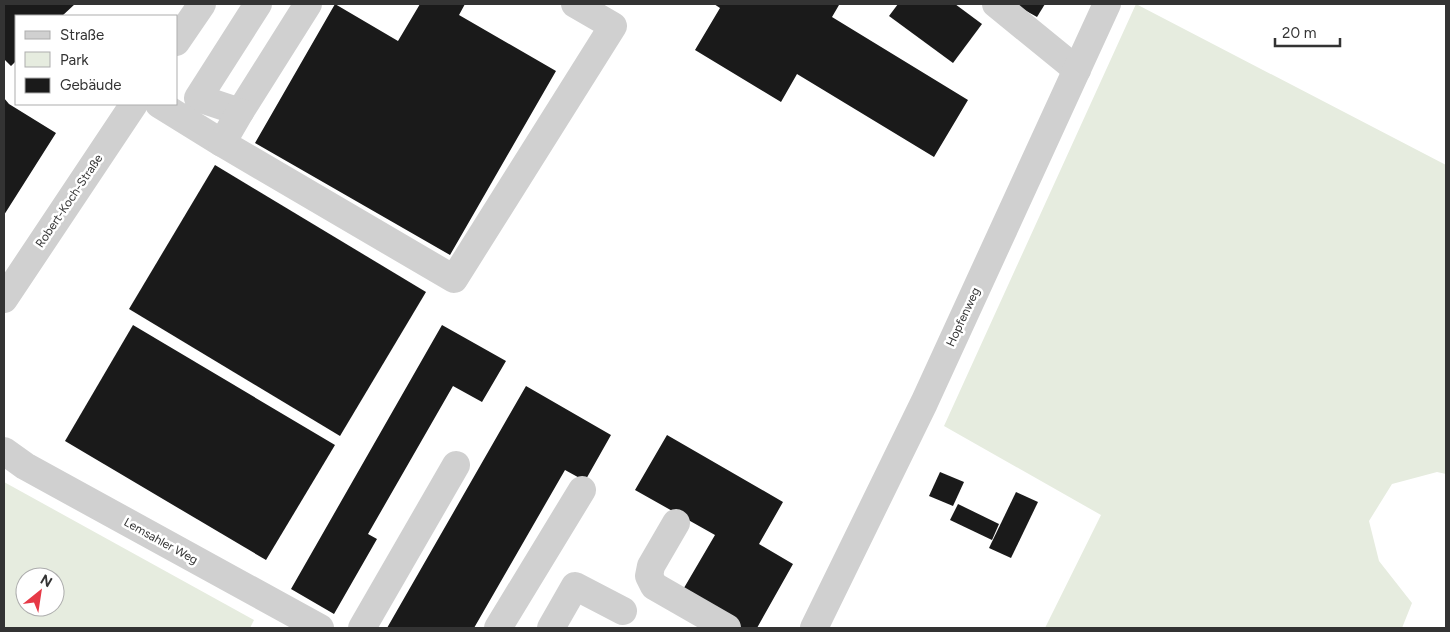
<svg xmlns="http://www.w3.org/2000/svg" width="1450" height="632" font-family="Figtree,sans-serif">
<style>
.green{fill:#e6ecdf;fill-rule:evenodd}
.building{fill:#1a1a1a}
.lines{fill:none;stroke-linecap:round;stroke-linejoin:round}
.minor{stroke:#d0d0d0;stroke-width:28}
.labels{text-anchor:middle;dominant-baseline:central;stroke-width:5;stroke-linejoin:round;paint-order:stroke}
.street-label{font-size:12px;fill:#333;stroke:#fff}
</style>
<rect width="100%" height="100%" fill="#fff"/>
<g class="green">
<path d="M 1136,4 L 1446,165 L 1446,474 L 1437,472 L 1392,484 L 1369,521 L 1379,561 L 1412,603 L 1402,628 L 1045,628 L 1101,515 L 944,426 Z"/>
<path d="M 4,482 L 254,620 L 250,628 L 4,628 ZM 25,577 L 55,577 L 55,607 L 25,607 Z"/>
</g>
<g class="building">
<path d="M 4,4 L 75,4 L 62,16 L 16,16 L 16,61 L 11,66 L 4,59 Z"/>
<path d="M 335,4 L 398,41 L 420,4 L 465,4 L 459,15 L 556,71 L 450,255 L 255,143 Z"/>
<path d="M 714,4 L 836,4 L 839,5 L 832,17 L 968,100 L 934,157 L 797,74 L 781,102 L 695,50 L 720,8 Z"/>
<path d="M 898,4 L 955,4 L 982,24 L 953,63 L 889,16 Z"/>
<path d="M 1014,4 L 1045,4 L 1037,17 Z"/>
<path d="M 4,98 L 9,104 L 56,133 L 4,215 Z"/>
<path d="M 215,165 L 426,292 L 340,436 L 129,309 Z"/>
<path d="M 133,325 L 335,445 L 266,560 L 65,441 Z"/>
<path d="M 442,325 L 506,361 L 482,402 L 453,386 L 368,534 L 377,539 L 334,614 L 291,589 Z"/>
<path d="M 526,386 L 611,435 L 585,481 L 565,470 L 474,628 L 387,628 Z"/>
<path d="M 667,435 L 783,502 L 759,544 L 793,564 L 757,628 L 742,628 L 681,593 L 715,535 L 635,490 Z"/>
<path d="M 940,472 L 964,482 L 953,506 L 929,496 Z"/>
<path d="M 1016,492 L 1038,502 L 1011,558 L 989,548 Z"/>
<path d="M 958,504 L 999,524 L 992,540 L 950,520 Z"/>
</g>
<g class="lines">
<g class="minor">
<path d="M 258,4 L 198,98 L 240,112 L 308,4"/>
<path d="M 996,4 L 1077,70"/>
<path d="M 176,42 L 202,4"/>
<path d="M 159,104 L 222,143"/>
<path d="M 240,112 L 222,143 L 454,279 L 613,26 L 575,4"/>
<path d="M 4,299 L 134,104"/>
<path d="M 4,451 L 25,466 L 320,628"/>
<path d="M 676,523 L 651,566 L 649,576 L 654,586 L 727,628"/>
<path d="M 362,628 L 456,465"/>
<path d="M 498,628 L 582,490"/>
<path d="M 551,628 L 575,586 L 623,611"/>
<path d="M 814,628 L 924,403 L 1107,4"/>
</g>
</g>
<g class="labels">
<g class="street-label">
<text transform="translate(69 201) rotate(-56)">Robert-Koch-Straße</text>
<text transform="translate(963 317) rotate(-65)">Hopfenweg</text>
<text transform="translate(161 541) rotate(29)">Lemsahler Weg</text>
</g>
</g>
<rect width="1450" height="632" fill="none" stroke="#333333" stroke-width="10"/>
<rect x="15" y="15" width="162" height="90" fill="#ffffff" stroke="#adadad"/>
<rect x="25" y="31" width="25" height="8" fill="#d0d0d0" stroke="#adadad"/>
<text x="60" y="40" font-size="15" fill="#333333">Straße</text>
<rect x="25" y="52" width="25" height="15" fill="#e6ecdf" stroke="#adadad"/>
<text x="60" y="65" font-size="15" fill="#333333">Park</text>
<rect x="25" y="78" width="25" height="15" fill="#1a1a1a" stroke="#adadad"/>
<text x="60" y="90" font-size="15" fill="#333333">Gebäude</text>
<g transform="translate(40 592) rotate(30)"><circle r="24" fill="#ffffff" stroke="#adadad"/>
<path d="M0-4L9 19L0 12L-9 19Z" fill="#e63946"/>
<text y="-8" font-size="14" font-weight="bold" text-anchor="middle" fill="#333333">N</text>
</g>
<path d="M1275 38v8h65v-8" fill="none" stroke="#333333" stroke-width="2.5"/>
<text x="1282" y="38" font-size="15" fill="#333333" stroke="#ffffff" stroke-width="4" paint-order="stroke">20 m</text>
</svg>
